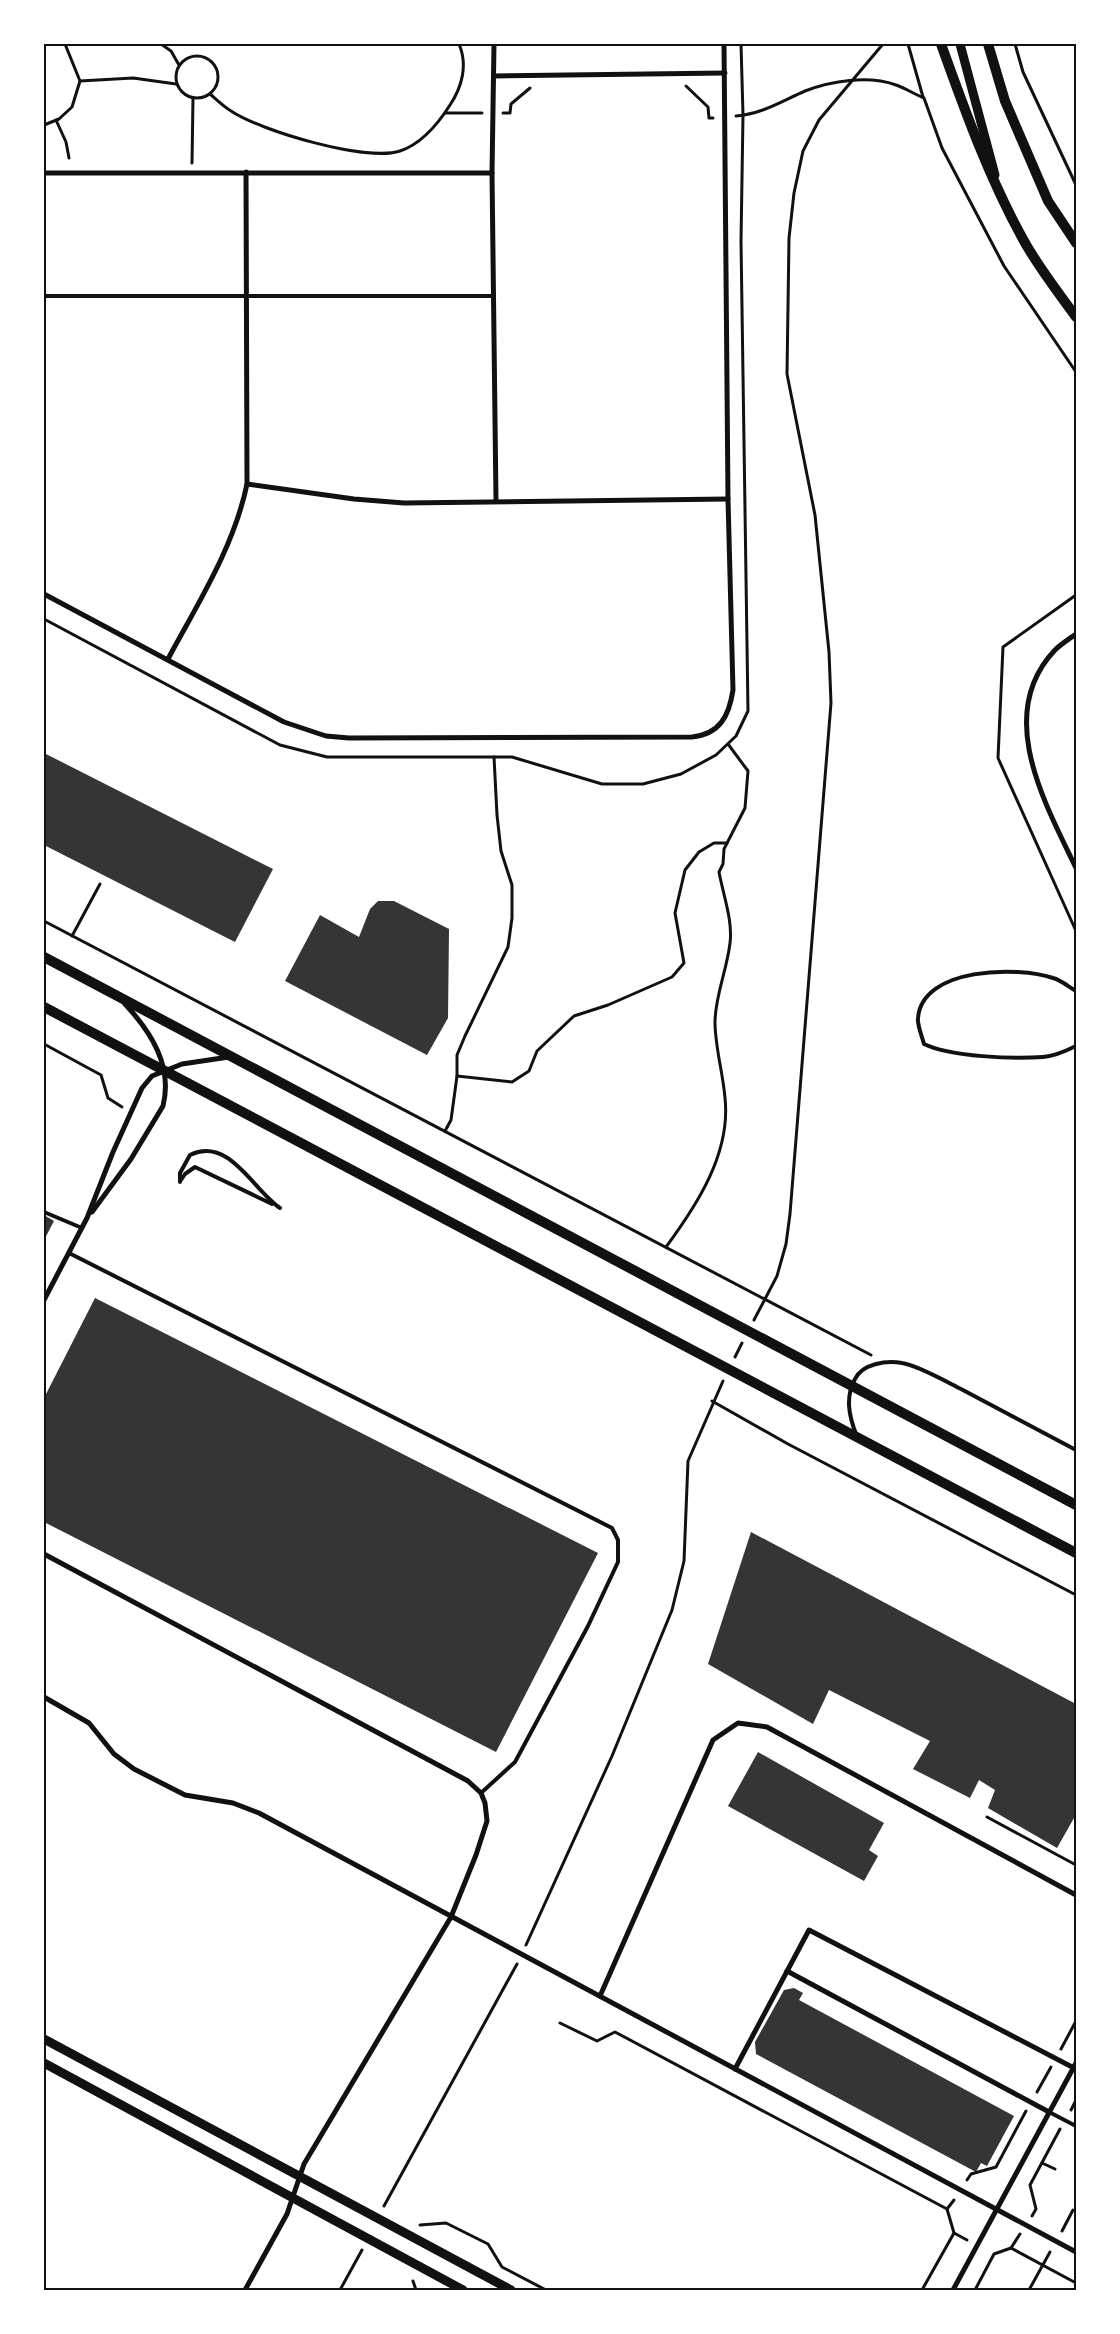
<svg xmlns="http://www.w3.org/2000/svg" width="1120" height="2334" font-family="'Asap Condensed',sans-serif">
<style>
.building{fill:#353535}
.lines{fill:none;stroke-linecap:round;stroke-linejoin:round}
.path{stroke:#111;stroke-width:3}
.service{stroke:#111;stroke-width:4}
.minor{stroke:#111;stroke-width:5}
.tertiary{stroke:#111;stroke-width:9}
.secondary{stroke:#111;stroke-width:10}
.neatline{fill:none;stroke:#111;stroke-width:2}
</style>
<rect width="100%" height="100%" fill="#fff"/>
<g class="building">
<path d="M 44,753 L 273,869 L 235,942 L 44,845 Z"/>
<path d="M 378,901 L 394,901 L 449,929 L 448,1018 L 427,1055 L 285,981 L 320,915 L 359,937 L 370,909 Z"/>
<path d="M 44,1215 L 54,1221 L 44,1240 Z"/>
<path d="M 95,1298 L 598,1553 L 496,1752 L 44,1522 L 44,1398 Z"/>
<path d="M 751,1532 L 1076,1704 L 1076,1820 L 1074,1818 L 1057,1848 L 988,1808 L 995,1790 L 979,1780 L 970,1798 L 913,1769 L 930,1741 L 829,1690 L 813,1724 L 708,1664 Z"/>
<path d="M 758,1752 L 884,1823 L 869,1850 L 878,1856 L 864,1881 L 728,1806 Z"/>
<path d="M 794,1988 L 803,1993 L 799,2000 L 1014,2116 L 987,2166 L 981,2163 L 976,2172 L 756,2054 L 755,2042 L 784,1990 Z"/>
</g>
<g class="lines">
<g class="path">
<path d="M 161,44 L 171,51 L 179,65"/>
<path d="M 908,44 L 923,97"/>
<path d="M 1015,44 L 1023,72 L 1076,185"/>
<circle cx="197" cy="77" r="21"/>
<path d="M 80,81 L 133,78 L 176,84"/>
<path d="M 686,86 L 708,107 L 709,118 L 713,118"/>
<path d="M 210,94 C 217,100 223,106 231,111 C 261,131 366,162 400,151 C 421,144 438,124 450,105 C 462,87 468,65 459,44"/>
<path d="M 445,113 L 482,113"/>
<path d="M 503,113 L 510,113 L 511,104 L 530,88"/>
<path d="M 736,116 C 762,114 782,101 805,91 C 831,81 868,75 896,85 C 905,88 914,94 924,98 L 942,148 L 1004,266 L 1076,372"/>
<path d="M 56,120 L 66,142 L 69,158"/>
<path d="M 44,125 L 59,119 L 72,107 L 80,81 L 65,44"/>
<path d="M 192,163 L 193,98"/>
<path d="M 1076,595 L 1003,647 L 998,758 L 1076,931"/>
<path d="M 44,619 L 280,745 L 327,757 L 512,757 L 602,784 L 643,784 L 681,774 L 716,755 L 736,736 L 748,711 L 741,241 L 743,115 L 741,44"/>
<path d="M 44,921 L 871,1355"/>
<path d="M 72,936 L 100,884"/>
<path d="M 44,1044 L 101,1075 L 108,1098 L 122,1107"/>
<path d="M 457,1076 L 457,1055 L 465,1036 L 508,947 L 512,918 L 512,885 L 501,851 L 497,815 L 494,757"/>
<path d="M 445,1131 L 451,1120 L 457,1076 L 512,1082 L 529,1071 L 537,1051 L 574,1016 L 608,1005 L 672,977 L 684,963 L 675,913 L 685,870 L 699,852 L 714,843 L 727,843"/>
<path d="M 666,1247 C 697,1205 731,1153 725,1098 C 723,1073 715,1047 715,1022 C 715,996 727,970 730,943 C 733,921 723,894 719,872 L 723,864 L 724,849 L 745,808 L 748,771 L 728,744"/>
<path d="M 754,1320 L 777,1276 L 786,1244 L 790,1214 L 831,703 L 829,652 L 815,515 L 787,374 L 789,238 L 794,193 L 803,151 L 819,120 L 883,44"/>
<path d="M 735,1357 L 742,1343"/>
<path d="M 712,1401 L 788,1444 L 1076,1595"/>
<path d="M 987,1817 L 1076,1865"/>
<path d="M 526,1945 L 612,1756 L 672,1610 L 684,1561 L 688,1461 L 723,1381"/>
<path d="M 560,2023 L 597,2041 L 615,2032 L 947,2209 L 954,2233 L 922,2290"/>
<path d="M 1061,2049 L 1076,2021"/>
<path d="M 1037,2092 L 1051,2067"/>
<path d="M 1071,2110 L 1076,2100"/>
<path d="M 1042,2163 L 1055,2169"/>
<path d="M 967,2180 L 971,2174 L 996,2167 L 1026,2111"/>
<path d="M 384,2206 L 517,1964"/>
<path d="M 947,2209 L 954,2200"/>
<path d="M 1032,2216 L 1036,2209 L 1030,2185 L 1060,2129"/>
<path d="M 420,2225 L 446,2223 L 488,2244 L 502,2267 L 546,2290"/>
<path d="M 1062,2231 L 1073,2210"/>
<path d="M 954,2233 L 967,2240"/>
<path d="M 1011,2248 L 1020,2234"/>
<path d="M 413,2281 L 416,2290"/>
<path d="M 340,2290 L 362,2250"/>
<path d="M 975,2290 L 994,2254 L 1011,2248 L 1076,2283"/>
<path d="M 1029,2290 L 1050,2252"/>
</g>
<g class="service">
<path d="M 44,296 L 494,296"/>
<path d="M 1076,991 C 1069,987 1061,980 1053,978 C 1018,966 922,967 918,1018 C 917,1025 922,1036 924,1044 C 951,1057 1013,1059 1043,1057 C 1055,1056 1066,1051 1076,1046"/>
<path d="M 181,1180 L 185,1174 L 195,1167 L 272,1204"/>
<path d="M 180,1182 L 180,1173 L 190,1155 C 229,1136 253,1190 280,1208"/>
<path d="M 44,1212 L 82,1228"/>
<path d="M 69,1253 L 612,1528 L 618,1540 L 618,1562 L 588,1626 L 515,1762 L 481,1793"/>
<path d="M 856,1434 C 849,1416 845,1397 855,1379 C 862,1364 886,1360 902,1363 C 917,1365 947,1382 961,1389 C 999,1409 1038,1430 1076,1450"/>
<path d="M 1049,2112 L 1076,2126"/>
</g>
<g class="minor">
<path d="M 494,44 L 492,173 L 496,501"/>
<path d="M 494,76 L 725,73"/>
<path d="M 44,173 L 492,173"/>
<path d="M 247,484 L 354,499 L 404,503 L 728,499"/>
<path d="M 44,594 L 284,722 L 326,736 L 349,738 L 692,737 C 720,734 729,716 733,690 L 728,499 L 724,44"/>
<path d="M 1076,634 C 1069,639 1061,644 1055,650 C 994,714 1045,803 1076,868"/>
<path d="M 168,659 C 198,603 234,547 247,484 L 246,172"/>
<path d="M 92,1212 L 131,1159 L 163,1106 C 173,1066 151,1032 125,1004"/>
<path d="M 44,1300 L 87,1218 L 113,1152 L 142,1088 L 152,1076 L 182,1064 L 229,1057"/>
<path d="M 44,1554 L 468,1781 L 481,1793 L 485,1803 L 487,1821 L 476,1855 L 451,1917 L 304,2164 L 287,2214 L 245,2290"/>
<path d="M 44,1697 L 89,1723 L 114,1754 L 134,1769 L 185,1795 L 233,1803 L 259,1813 L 1076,2252"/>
<path d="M 787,1971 L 1049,2112"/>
<path d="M 600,1996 L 713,1740 L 738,1723 L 767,1727 L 1076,1895"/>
<path d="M 735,2069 L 809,1930 L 1074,2068"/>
<path d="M 953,2290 L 1076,2063"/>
</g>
<g class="tertiary">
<path d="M 960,44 L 995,175"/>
<path d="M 44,2039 L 511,2290"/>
<path d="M 44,2063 L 463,2290"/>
</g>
<g class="secondary">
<path d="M 941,44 C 965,111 989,178 1024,241 C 1039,268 1058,292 1076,317"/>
<path d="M 988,44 L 1005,101 L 1048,201 L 1076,243"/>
<path d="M 44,957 L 1076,1505"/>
<path d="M 44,1007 L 1076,1553"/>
</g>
</g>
<rect width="1120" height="2334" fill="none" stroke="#ffffff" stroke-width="90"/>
<rect x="45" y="45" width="1030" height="2244" class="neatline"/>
</svg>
